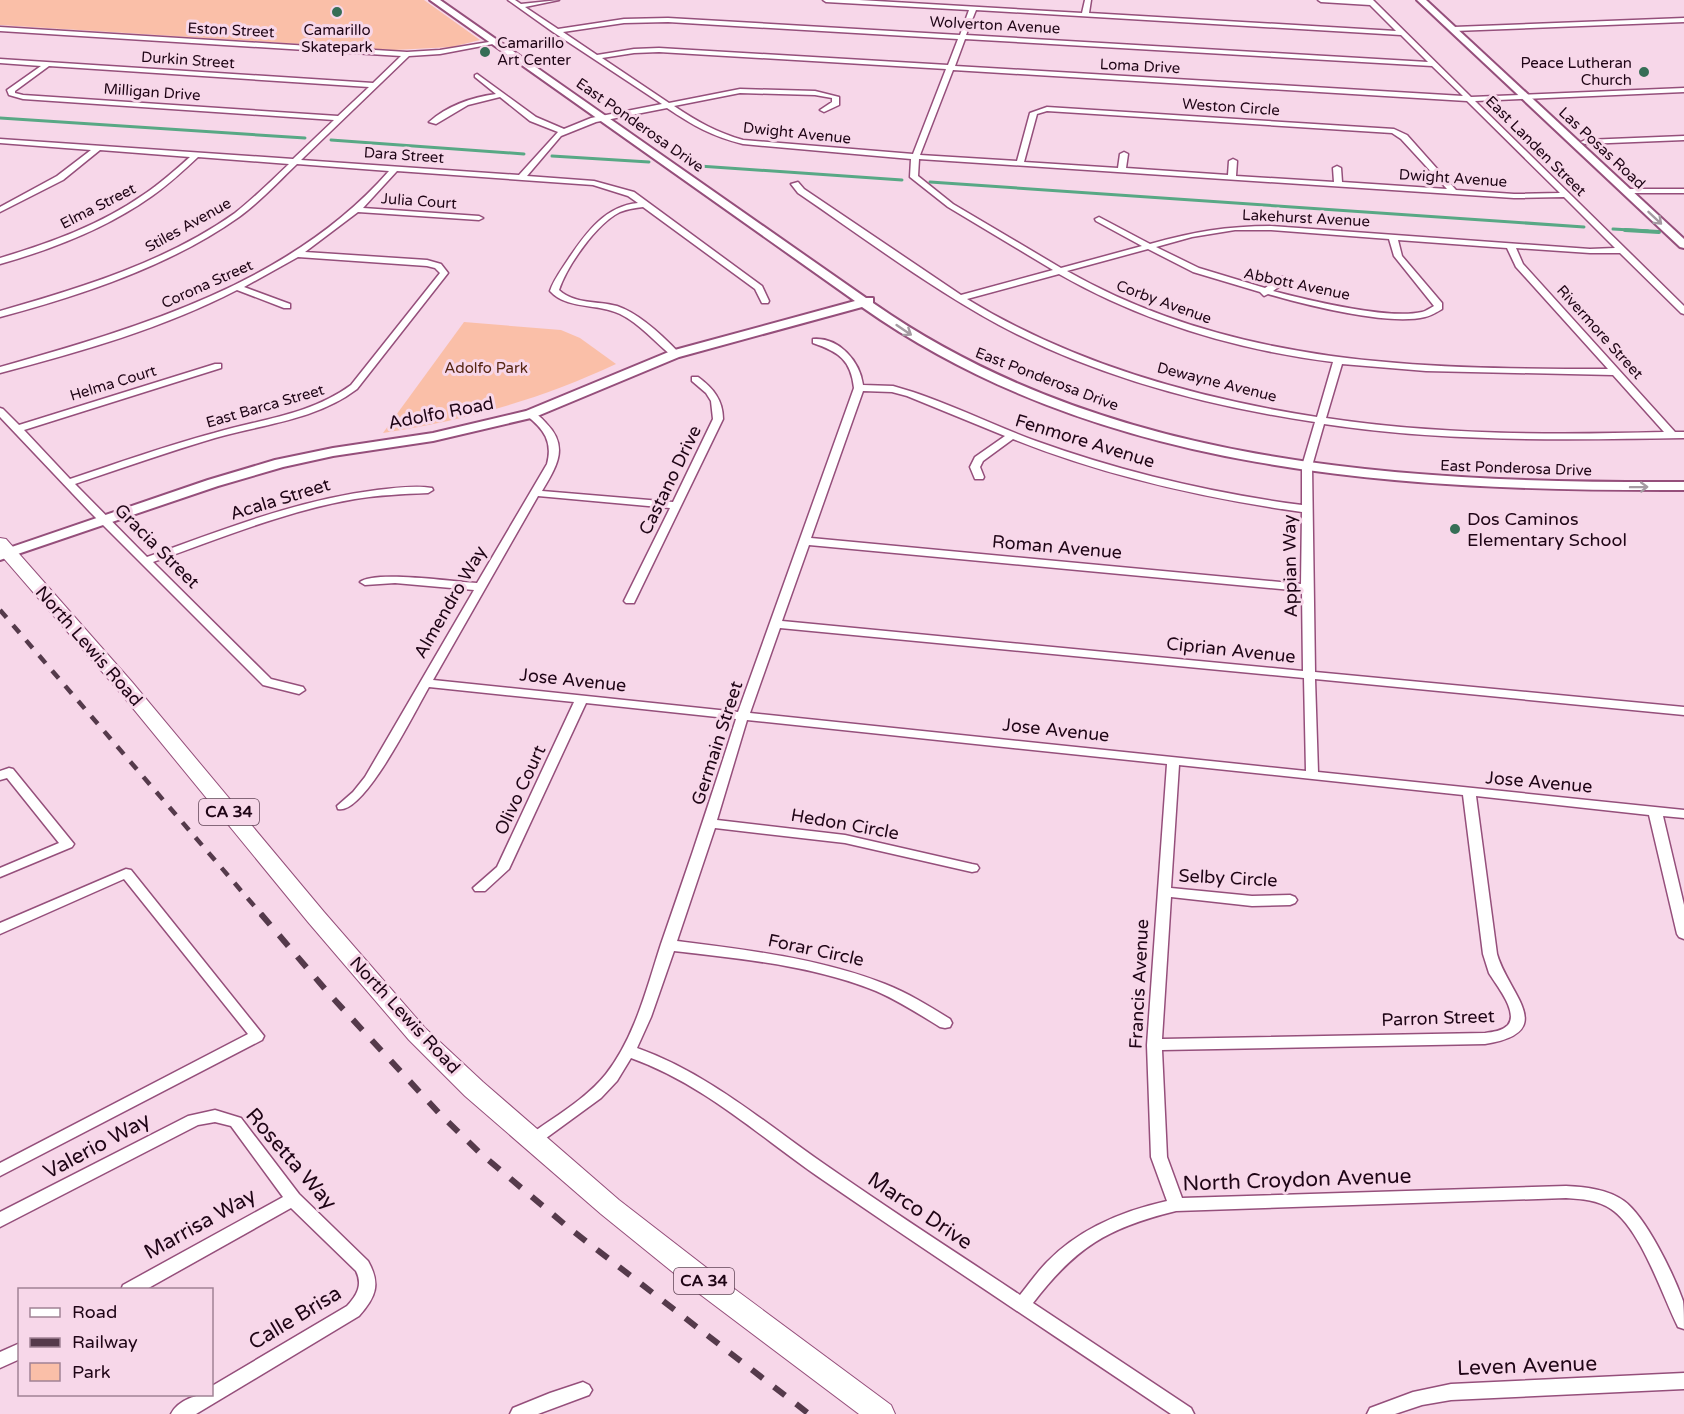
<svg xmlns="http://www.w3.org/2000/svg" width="1684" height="1414" font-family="'Varela Round',sans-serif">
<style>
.green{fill:#fabfa8}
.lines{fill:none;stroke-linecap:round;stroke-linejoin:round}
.stream-far1{stroke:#58a885;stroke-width:3}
.stream{stroke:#58a885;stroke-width:4}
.street-casing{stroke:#954f7b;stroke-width:3}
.secondary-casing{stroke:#954f7b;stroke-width:4}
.primary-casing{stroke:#954f7b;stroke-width:2}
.street{fill:#fff;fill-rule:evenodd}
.secondary{fill:#fff;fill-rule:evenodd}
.primary{fill:#fff;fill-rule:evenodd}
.rail-far1{stroke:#553a4b;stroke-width:4.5;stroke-dasharray:10 10;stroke-linecap:butt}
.rail{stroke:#553a4b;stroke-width:6;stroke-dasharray:14 14;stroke-linecap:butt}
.oneway{stroke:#a59ba2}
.poi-dot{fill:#366e56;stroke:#f7d7e9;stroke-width:2}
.labels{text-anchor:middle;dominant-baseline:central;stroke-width:6;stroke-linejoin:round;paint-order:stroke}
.far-street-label{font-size:15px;fill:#1f0516;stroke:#f7d7e9}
.far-poi-label{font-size:15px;fill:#1f0516;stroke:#f7d7e9}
.far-park-label{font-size:15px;fill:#542511;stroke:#f7d7e9}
.shield{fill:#f7d7e9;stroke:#604455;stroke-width:1.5}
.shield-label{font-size:16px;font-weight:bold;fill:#1f0516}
.street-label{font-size:18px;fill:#1f0516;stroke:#f7d7e9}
.poi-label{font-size:18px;fill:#1f0516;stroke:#f7d7e9;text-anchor:start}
.near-street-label{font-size:21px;fill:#1f0516;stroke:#f7d7e9}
</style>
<rect width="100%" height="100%" fill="#f7d7e9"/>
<g class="green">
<path d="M 0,0 L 424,0 L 480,40 L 452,47 L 394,50 L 0,25 Z"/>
<path d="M 464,322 L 561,330 L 580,338 L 616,364 C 539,400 466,420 383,433 Z"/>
</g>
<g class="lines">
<g class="stream-far1">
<path d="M 0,118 L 305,138"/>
<path d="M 331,140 L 524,154"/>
<path d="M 552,156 L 649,162"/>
<path d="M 699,166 L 902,180"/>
<path d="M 930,182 L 1584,227"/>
<path d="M 1613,229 L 1648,231"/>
</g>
<path class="stream" d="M 1625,230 L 1659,232"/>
<defs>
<g id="street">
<path d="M 508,0 L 515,0 L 521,4 L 559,0 L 525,7 L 558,29 L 624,19 L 668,18 L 960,35 L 969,10 L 826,2 L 823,0 L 859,0 L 1082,13 L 1085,0 L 1091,0 L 1089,13 L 1396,31 L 1370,5 L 1321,2 L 1318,0 L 1373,0 L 1471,97 L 1684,88 L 1684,92 L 1475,101 L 1684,306 L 1684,314 L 1681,313 L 1620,253 L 1590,253 L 1516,248 L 1523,264 L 1675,432 L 1684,432 L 1684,438 C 1564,440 1443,442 1324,424 L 1312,466 L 1315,672 L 1684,707 L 1684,715 L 1315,679 L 1318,772 L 1684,810 L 1684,818 L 1663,816 L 1684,905 L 1684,939 L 1679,937 L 1677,934 L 1649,815 L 1476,796 L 1497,954 C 1508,994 1560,1032 1485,1044 L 1162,1050 L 1167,1157 L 1182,1198 L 1566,1186 C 1585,1187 1608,1189 1624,1201 C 1646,1217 1674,1275 1683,1301 C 1684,1309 1684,1321 1684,1329 L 1678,1327 C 1662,1295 1641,1229 1611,1209 C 1598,1200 1582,1199 1566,1198 L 1176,1211 C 1107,1228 1076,1247 1033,1303 L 1191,1408 L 1194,1414 L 1171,1414 C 1055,1336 938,1259 823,1180 C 760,1137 704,1084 631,1058 L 617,1081 L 601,1098 L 538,1144 L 533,1146 L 528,1144 L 525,1140 L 528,1136 C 554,1117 586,1099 606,1074 C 635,1037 647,987 661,944 C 687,870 712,795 736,719 L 586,703 L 509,869 L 485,891 L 475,891 L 473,888 L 497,867 L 574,702 L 429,687 C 416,709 364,816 338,809 L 337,806 L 353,792 L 365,777 L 474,590 L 395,583 L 365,585 L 360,582 C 374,570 455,582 477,583 L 547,464 C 553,442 544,429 527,416 L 527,412 C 535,411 541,417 546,423 C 570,447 556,467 542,491 L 673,502 L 713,419 L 711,401 L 706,393 L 692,381 L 692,377 L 698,377 C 713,388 723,400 723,419 L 634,603 L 626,603 L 624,601 L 670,508 L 538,496 L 433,680 L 738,712 L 854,388 C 851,360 839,352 813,343 L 813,339 C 839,337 860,361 863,385 L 893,386 L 913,392 C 955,406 995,426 1036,441 C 1122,472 1211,493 1302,505 L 1302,466 L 1315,422 C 1207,406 1097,377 999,325 C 929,287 864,238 798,193 L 791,184 L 798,182 L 804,189 L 961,295 L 1053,270 L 948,207 L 910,177 L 911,159 L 743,144 C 711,136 694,126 667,108 L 596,122 L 561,136 L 527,176 L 594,181 L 634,192 L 762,286 L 769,301 L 768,303 L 762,303 L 755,289 L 643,207 C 635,208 628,209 620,212 C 596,224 567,266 559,290 C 574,304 598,301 617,306 C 640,314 663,336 680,354 L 678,356 L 672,356 C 655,342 640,324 620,314 C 598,303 567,310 550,291 C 554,279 562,269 569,258 C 586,233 605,206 638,203 L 628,196 L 593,185 L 397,171 L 363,208 L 479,216 L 483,218 L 479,220 L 358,212 L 305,252 L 427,260 L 441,264 L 448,273 L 357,389 C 316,420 264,424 215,438 C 168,452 122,468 75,484 L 147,557 C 222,530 297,500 377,490 C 394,488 415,485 432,488 L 433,490 L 428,493 C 403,494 379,495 355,499 C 285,511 219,539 153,562 L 271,679 L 303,687 L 305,690 L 299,694 L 263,685 L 90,512 L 0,417 L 0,408 L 3,409 L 19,425 L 215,364 L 221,364 L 221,368 L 24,430 L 70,479 C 118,463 165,446 214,433 C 261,419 310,415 351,385 L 440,273 L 435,268 L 427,266 L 298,257 L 244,287 L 290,304 L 290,308 L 284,308 L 237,290 C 164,328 80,352 0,373 L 0,367 C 140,327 290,284 389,171 L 297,164 C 278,182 261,201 239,217 C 170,266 82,295 0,317 L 0,311 C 81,288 166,262 235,213 C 254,198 271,181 289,164 L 198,157 C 183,171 168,185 152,196 C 107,228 53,249 0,264 L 0,258 C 50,243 100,225 143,195 C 160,184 175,170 190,157 L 100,150 L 63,180 L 0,212 L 0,207 L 57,176 L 91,150 L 0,143 L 0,139 L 293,159 L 334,120 L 23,99 L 9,95 L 7,90 L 41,66 L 0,63 L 0,59 L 373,83 L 401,56 L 0,31 L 0,27 L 407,52 L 440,50 L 495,41 L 498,43 L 440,54 L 409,56 L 301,160 L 519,175 L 558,132 L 530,121 L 500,97 L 468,105 L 436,124 L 429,122 C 447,106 472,97 496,94 L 475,77 L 475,75 L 477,74 L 536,117 L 564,129 L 591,118 L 662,104 L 553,32 ZM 976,10 L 1401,35 L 1428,62 L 966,35 ZM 668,22 L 958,39 L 948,65 L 659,48 L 634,49 L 597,55 L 563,32 L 624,23 ZM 965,39 L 1432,66 L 1463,96 L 955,66 ZM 659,52 L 946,69 L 913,154 L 743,140 C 716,132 698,122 674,106 L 740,93 L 815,95 L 832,98 L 832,102 L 820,110 L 824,112 L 839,105 L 839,97 L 815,91 L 740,89 L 669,103 L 602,58 L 634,53 ZM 49,66 L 369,87 L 338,116 L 23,95 L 15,93 L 15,91 ZM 953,70 L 1467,101 L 1560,193 L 1514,194 L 1456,190 L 1407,135 L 1394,129 L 1047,107 L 1030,113 L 1017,161 L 920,155 ZM 1047,111 L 1392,133 L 1401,139 L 1447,189 L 1342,182 L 1341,168 L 1337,166 L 1333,168 L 1334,182 L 1236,176 L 1237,161 L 1233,159 L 1229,161 L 1228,175 L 1126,168 L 1128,154 L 1124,152 L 1120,154 L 1118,168 L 1024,162 L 1037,114 ZM 919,159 L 1514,198 L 1564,197 L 1615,248 L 1590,249 L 1271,226 C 1227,226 1192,232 1150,244 L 1099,217 L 1095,219 L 1096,221 L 1142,246 L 1061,268 L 953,204 L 918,176 ZM 1235,230 L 1271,230 L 1389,239 L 1394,256 L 1434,306 C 1430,308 1426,311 1422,312 C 1387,320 1308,300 1273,291 L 1287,281 L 1287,277 L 1281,277 L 1265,288 L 1199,268 L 1156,247 L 1192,237 ZM 1398,240 L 1507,248 L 1516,267 L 1608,369 C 1421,369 1234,366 1067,271 L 1148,249 L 1193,272 L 1260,292 L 1264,296 L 1268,294 C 1306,305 1388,326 1425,317 C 1431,316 1437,312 1442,309 L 1442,303 L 1402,256 ZM 1059,274 C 1143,322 1237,350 1333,362 L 1317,417 C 1195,398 1073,364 967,299 ZM 1342,364 L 1426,371 L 1613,375 L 1664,432 C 1552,435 1438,435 1326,418 ZM 863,391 L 892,392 L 907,396 L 1005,436 L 975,457 L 970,467 L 975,479 L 983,479 L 984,477 L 980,467 L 983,461 L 1013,439 C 1105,476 1204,498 1302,512 L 1301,584 L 811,538 ZM 809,545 L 1302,591 L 1303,671 L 782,621 ZM 780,628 L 1304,678 L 1306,771 L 750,713 ZM 747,720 L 1167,764 L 1147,1045 L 1151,1157 L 1167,1201 C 1122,1211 1079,1229 1047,1262 C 1037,1272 1029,1284 1020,1295 C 957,1253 893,1212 830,1168 C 767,1125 710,1074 637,1048 L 651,1017 L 674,951 C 741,959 812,965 876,991 C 899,1001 919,1014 940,1027 L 945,1028 L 950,1027 L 952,1023 L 950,1019 C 929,1006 908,993 885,984 C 819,958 747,950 677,941 L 715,828 L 845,843 L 972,872 L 977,871 L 979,868 L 977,865 L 972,864 L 845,835 L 717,820 ZM 1179,765 L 1463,795 L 1483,954 C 1485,960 1487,967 1489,973 C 1496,985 1519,1012 1508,1025 C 1502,1031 1493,1032 1485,1033 L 1162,1039 L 1171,897 L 1252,906 L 1290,905 L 1295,903 L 1297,900 L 1295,897 L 1290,895 L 1252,896 L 1171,888 Z"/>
<path d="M 1684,18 L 1684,22 L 1454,31 L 1451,29 L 1454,27 Z"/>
<path d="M 1684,136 L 1684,140 L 1585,144 L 1581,142 L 1585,140 Z"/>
<rect x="1623" y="189" width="61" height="4"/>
<path d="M 9,768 L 13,769 L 74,844 L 72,847 L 0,877 L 0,868 L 59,843 L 7,778 L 0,780 L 0,771 Z"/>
<path d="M 126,869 L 131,870 L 264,1036 L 262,1040 L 0,1176 L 0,1163 L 248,1034 L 124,879 L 0,934 L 0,923 Z"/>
<path d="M 215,1110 L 241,1118 L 299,1194 L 368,1261 C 381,1284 376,1297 359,1316 L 196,1414 L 171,1414 C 178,1400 197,1394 212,1394 L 212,1386 L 347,1306 C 357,1295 363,1285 356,1271 L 291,1208 L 145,1290 L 121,1290 L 123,1285 L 283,1197 L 231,1126 L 215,1122 L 198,1125 L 0,1227 L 0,1212 L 188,1116 Z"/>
<path d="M 20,1343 L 20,1359 L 0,1368 L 0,1352 Z"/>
<path d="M 1684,1373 L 1684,1389 L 1451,1400 L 1422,1405 L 1395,1414 L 1367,1414 L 1370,1408 L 1413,1392 L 1451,1384 Z"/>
<path d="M 583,1382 L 589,1385 L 592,1390 L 589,1395 L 538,1414 L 510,1414 L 513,1408 L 550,1393 Z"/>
</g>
<g id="secondary">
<path d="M 430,0 L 440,0 L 866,298 L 873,298 L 873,303 C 1109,468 1406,483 1684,482 L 1684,490 C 1402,491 1100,475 862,307 L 679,357 L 535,417 L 433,441 L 333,456 L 283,467 L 218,486 L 0,560 L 0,551 L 208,480 L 275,460 L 333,448 L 433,433 L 526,411 L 671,351 L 855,301 Z"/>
<path d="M 1417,0 L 1426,0 L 1684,239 L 1684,248 L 1680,247 Z"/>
</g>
<path id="primary" d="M 0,538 L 6,539 L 132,682 L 324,912 L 425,1028 L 483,1082 L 619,1200 L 721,1279 L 891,1405 L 895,1414 L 859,1414 L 701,1295 L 601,1214 L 465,1096 L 409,1040 L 308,922 L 118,690 L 0,554 Z"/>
</defs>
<use href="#street" class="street-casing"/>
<use href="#secondary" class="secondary-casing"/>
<use href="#primary" class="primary-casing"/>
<use href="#street" class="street"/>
<use href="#secondary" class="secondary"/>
<use href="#primary" class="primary"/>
<path class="rail-far1" d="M 0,610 L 262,915"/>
<path class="rail" d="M 261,914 L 331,996 L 439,1113 L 480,1153 L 569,1228 L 809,1414"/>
</g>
<defs><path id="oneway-shaft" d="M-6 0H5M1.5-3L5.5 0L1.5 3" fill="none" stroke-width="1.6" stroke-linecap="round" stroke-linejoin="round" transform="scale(1.5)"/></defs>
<g class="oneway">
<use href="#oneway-shaft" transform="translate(1655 218) rotate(43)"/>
<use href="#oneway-shaft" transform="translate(904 330) rotate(34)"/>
<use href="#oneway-shaft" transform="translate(1639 487) rotate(-1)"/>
</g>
<g class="poi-dot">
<circle cx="337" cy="12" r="6"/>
<circle cx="485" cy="52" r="6"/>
<circle cx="1644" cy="72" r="6"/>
<circle cx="1455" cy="529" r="6"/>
</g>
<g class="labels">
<g class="far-street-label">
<text transform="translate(995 25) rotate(3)">Wolverton Avenue</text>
<text transform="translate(231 30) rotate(3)">Eston Street</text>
<text transform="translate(188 60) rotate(4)">Durkin Street</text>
<text transform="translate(1140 66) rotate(3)">Loma Drive</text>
<text transform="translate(152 92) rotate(4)">Milligan Drive</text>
<text transform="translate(1231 107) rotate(4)">Weston Circle</text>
<text transform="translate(640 125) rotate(35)">East Ponderosa Drive</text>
<text transform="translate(797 133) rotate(6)">Dwight Avenue</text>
<text transform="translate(1536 146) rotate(45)">East Landen Street</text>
<text transform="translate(1602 148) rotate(43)">Las Posas Road</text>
<text transform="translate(404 155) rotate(4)">Dara Street</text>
<text transform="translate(1453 178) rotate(4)">Dwight Avenue</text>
<text transform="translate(419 201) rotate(4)">Julia Court</text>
<text transform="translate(98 206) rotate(-27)">Elma Street</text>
<text transform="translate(1306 218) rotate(3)">Lakehurst Avenue</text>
<text transform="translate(188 225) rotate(-29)">Stiles Avenue</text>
<text transform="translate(207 284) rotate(-24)">Corona Street</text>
<text transform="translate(1297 284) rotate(12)">Abbott Avenue</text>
<text transform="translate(1164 302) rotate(20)">Corby Avenue</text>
<text transform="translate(1600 332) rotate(48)">Rivermore Street</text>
<text transform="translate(1047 379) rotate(21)">East Ponderosa Drive</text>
<text transform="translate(1217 382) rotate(14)">Dewayne Avenue</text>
<text transform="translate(113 383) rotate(-17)">Helma Court</text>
<text transform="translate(265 406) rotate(-16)">East Barca Street</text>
<text transform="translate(1516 468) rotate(2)">East Ponderosa Drive</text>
</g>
<g class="far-poi-label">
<text x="337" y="30">Camarillo<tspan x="337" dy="17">Skatepark</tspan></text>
<text x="497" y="43" text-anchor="start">Camarillo<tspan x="497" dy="17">Art Center</tspan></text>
<text x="1632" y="63" text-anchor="end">Peace Lutheran<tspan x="1632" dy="17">Church</tspan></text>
</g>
<g class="far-park-label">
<text x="486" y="368">Adolfo Park</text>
</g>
<g class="shield">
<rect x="199" y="799" width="60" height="26" rx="4.5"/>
<rect x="674" y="1268" width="60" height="26" rx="4.5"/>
</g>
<g class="shield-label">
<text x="229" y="812">CA 34</text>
<text x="704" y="1281">CA 34</text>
</g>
<g class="street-label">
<text transform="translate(441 413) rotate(-11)">Adolfo Road</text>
<text transform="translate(1085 441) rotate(17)">Fenmore Avenue</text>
<text transform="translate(670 480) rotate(-64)">Castano Drive</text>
<text transform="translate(280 499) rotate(-17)">Acala Street</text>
<text transform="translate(157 546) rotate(45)">Gracia Street</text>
<text transform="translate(1057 547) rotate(5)">Roman Avenue</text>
<text transform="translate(1290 566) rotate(-91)">Appian Way</text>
<text transform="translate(450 602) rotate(-60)">Almendro Way</text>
<text transform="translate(89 646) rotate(49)">North Lewis Road</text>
<text transform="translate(1231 650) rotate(6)">Ciprian Avenue</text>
<text transform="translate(573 680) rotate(6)">Jose Avenue</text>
<text transform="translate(1056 730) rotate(6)">Jose Avenue</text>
<text transform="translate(717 743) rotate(-72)">Germain Street</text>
<text transform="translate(1539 782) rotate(5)">Jose Avenue</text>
<text transform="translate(520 790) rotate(-65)">Olivo Court</text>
<text transform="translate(845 824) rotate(10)">Hedon Circle</text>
<text transform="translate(1228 878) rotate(3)">Selby Circle</text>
<text transform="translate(816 950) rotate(12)">Forar Circle</text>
<text transform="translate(1139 984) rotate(-87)">Francis Avenue</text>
<text transform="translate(405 1015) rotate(47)">North Lewis Road</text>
<text transform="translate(1438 1018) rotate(-2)">Parron Street</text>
</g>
<g class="poi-label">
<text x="1467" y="519">Dos Caminos<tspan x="1467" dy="21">Elementary School</tspan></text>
</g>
<g class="near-street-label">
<text transform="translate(97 1146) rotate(-28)">Valerio Way</text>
<text transform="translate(291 1159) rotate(49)">Rosetta Way</text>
<text transform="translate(1297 1180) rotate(-2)">North Croydon Avenue</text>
<text transform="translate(920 1211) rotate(34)">Marco Drive</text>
<text transform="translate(200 1224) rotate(-29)">Marrisa Way</text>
<text transform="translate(295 1318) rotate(-31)">Calle Brisa</text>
<text transform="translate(1527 1366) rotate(-2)">Leven Avenue</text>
</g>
</g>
<rect x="18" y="1288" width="195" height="108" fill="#f7d7e9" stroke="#a18395" stroke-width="1.5"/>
<rect x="30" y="1308" width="30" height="9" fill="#ffffff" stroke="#a18395" stroke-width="1.5"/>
<text x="72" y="1318" font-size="18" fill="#1f0516">Road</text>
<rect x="30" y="1338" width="30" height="9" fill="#553a4b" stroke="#a18395" stroke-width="1.5"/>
<text x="72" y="1348" font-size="18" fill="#1f0516">Railway</text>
<rect x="30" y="1363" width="30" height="18" fill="#fabfa8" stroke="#a18395" stroke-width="1.5"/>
<text x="72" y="1378" font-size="18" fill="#1f0516">Park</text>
</svg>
